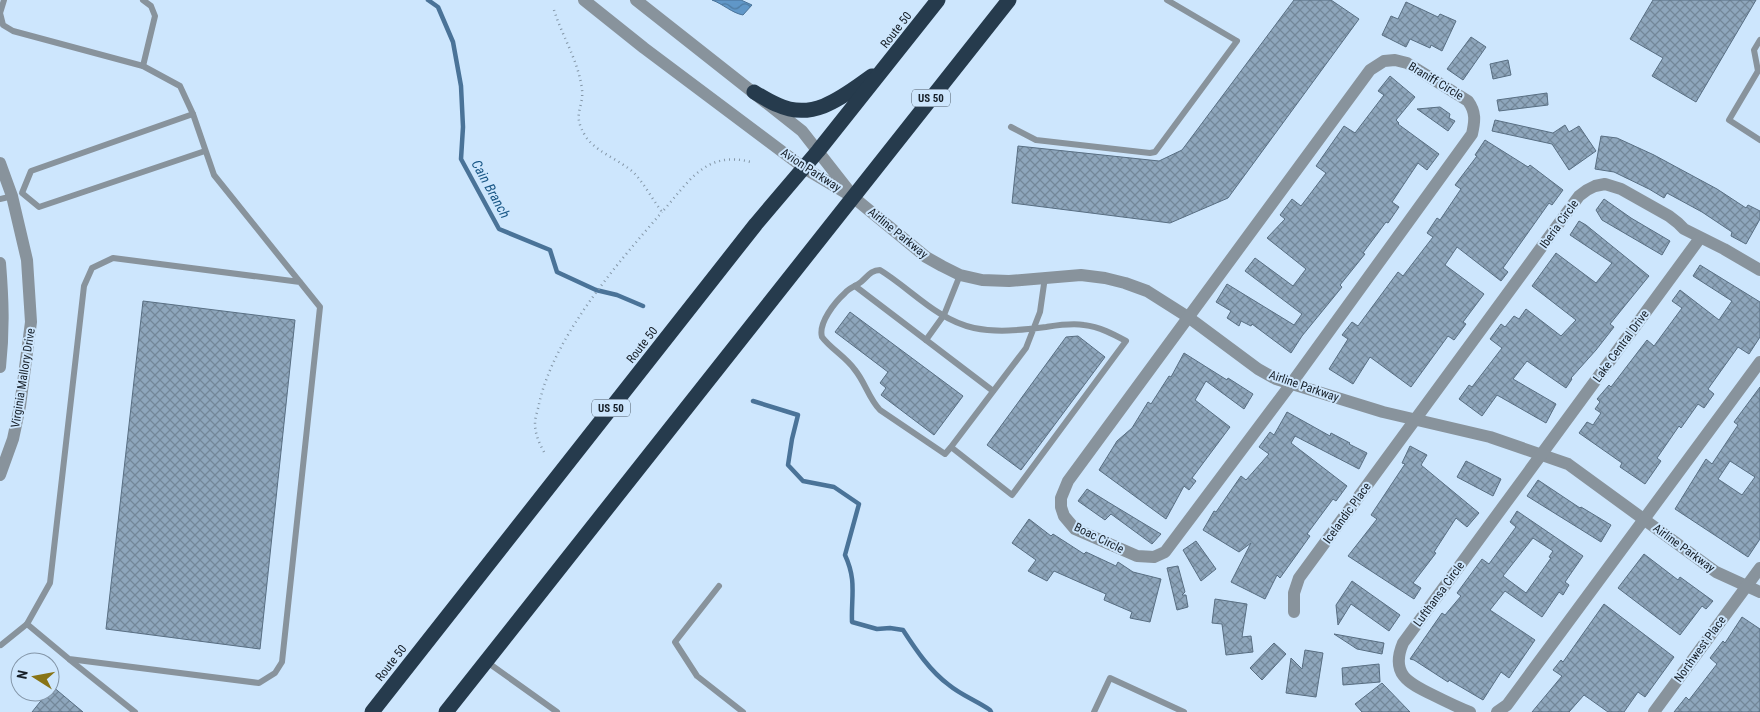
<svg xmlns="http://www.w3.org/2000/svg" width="1760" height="712" font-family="'Roboto Condensed',sans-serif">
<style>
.water{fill:url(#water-waves);stroke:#4a7398}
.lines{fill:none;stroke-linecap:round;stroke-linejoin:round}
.stream{stroke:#4a7398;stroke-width:4.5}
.building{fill:url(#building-cross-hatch);stroke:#586e82;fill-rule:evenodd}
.path{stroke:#8497a8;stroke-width:2.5;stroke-dasharray:1 4;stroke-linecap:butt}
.lane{stroke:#88939c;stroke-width:6}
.street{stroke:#88939c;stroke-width:12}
.highway{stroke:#263b4d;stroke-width:15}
.labels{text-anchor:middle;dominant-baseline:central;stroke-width:4;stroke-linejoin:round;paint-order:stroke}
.shield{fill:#cde6fd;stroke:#4d5b68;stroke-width:1}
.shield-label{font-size:11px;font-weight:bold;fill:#161f28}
.street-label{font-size:12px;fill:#161f28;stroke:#cde6fd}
.water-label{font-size:14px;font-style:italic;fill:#1a5887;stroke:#cde6fd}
</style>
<defs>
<pattern id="water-waves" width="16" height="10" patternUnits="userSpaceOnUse" patternTransform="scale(1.25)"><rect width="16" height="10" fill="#6097c8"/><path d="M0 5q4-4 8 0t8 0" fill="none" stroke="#4e7ba2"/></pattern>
<pattern id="building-cross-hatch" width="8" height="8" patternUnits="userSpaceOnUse" patternTransform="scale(1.25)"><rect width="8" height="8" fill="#8ea6bc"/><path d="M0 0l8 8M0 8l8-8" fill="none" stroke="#738799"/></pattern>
</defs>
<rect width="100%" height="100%" fill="#cde6fd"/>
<path class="water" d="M 712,0 L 741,0 L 752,5 L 743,15 C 732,13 723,4 712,0 Z"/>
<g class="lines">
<g class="stream">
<path d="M 428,0 L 438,7 L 453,42 L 461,86 L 463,127 L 461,159 L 499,229 L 550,250 L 557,272 L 596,290 L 617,295 L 643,306"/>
<path d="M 753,401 L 798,415 L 792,439 L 788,465 L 803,481 L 834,487 L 859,504 L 845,555 C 857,581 851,596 852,622 L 877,629 L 890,628 L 903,630 C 916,650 930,671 949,685 C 961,695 977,701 990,710 L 991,712"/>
</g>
</g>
<g class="building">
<path d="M 1294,0 L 1331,0 L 1359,19 L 1228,198 L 1170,223 L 1012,203 L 1018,146 L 1159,161 L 1182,150 Z"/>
<path d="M 1653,0 L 1756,0 L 1696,102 L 1652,76 L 1663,58 L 1630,39 Z"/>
<path d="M 1406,2 L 1438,17 L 1440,14 L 1456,21 L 1442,51 L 1431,45 L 1430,48 L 1410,39 L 1406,47 L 1382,35 L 1391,16 L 1398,19 Z"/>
<path d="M 1471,37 L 1486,47 L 1463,80 L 1447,69 Z"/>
<path d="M 1508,60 L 1511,75 L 1493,79 L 1490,64 Z"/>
<path d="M 1390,76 L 1415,97 L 1396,120 L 1399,123 L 1398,124 L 1439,154 L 1427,170 L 1418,163 L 1392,202 L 1399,207 L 1388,223 L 1386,222 L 1363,253 L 1365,254 L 1340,285 L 1342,287 L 1302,336 L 1291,353 L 1252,324 L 1251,326 L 1241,321 L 1239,326 L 1227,318 L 1231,311 L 1216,302 L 1227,284 L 1294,325 L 1302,314 L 1245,271 L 1255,258 L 1293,286 L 1306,269 L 1267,238 L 1285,219 L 1280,215 L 1292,199 L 1301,206 L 1326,173 L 1316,166 L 1344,126 L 1355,133 L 1384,95 L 1378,91 Z"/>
<path d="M 1547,93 L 1548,105 L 1499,111 L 1497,100 Z"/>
<path d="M 1440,107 L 1450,114 L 1449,118 L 1455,121 L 1448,131 L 1417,109 Z"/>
<path d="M 1495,120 L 1553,133 L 1565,125 L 1569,132 L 1579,126 L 1596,151 L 1569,170 L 1552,144 L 1492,131 Z"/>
<path d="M 1601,136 L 1617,138 L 1654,155 L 1717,189 L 1746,208 L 1748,205 L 1760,211 L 1760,219 L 1746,244 L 1731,236 L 1732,232 L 1702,212 L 1667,193 L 1664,198 L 1649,189 L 1614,172 L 1595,169 Z"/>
<path d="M 1485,140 L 1528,167 L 1530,165 L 1563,190 L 1552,205 L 1549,203 L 1503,268 L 1508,272 L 1501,281 L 1457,247 L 1445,265 L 1484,294 L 1463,322 L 1466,324 L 1454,340 L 1448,336 L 1411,387 L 1370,357 L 1353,384 L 1329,369 L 1348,339 L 1342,335 L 1352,322 L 1358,326 L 1398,272 L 1403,276 L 1433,237 L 1427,233 L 1437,218 L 1440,220 L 1461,189 L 1455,185 L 1477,156 L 1475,155 Z"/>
<path d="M 1604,199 L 1631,218 L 1670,241 L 1662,255 L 1602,220 L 1596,210 Z"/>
<path d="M 1579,221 L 1586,225 L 1649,276 L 1610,324 L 1614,327 L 1596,350 L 1571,378 L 1572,379 L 1566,388 L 1527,361 L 1513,379 L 1556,404 L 1546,423 L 1497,395 L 1482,416 L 1459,399 L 1469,385 L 1472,387 L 1502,348 L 1490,339 L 1501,324 L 1505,327 L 1514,316 L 1519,319 L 1526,309 L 1561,336 L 1576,320 L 1532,286 L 1556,253 L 1596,283 L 1612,263 L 1570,235 Z"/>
<path d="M 1700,265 L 1760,302 L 1760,337 L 1749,354 L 1738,347 L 1708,389 L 1714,394 L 1704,408 L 1698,404 L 1681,428 L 1679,426 L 1657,458 L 1661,461 L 1645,484 L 1620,467 L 1622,463 L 1579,433 L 1587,422 L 1593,425 L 1601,413 L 1595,409 L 1600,402 L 1597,399 L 1609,385 L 1611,387 L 1647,340 L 1654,346 L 1682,308 L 1672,301 L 1680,290 L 1719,320 L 1732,301 L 1693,276 Z"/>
<path d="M 143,301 L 295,320 L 260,649 L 106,629 Z"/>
<path d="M 850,312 L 963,396 L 934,435 L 881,395 L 886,388 L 880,383 L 888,372 L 835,332 Z"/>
<path d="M 1078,336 L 1105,357 L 1021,470 L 987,445 L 1066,337 Z"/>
<path d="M 1184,353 L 1227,380 L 1228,378 L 1253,394 L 1244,409 L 1206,381 L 1195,400 L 1230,427 L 1192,478 L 1196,481 L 1189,490 L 1184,486 L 1166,519 L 1099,470 L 1117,441 L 1132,428 L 1148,402 L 1151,404 L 1169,376 L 1171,377 Z"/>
<path d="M 1760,387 L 1760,539 L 1748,557 L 1675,509 L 1706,459 L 1712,464 L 1738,425 L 1734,422 ZM 1730,461 L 1755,477 L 1742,495 L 1718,479 Z"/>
<path d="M 1287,412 L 1330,436 L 1331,433 L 1350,443 L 1349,444 L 1367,453 L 1359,469 L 1295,436 L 1291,443 L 1347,486 L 1336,501 L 1333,499 L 1307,534 L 1310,536 L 1280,578 L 1277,575 L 1265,599 L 1231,582 L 1251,543 L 1239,552 L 1203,530 L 1214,511 L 1216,512 L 1241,476 L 1246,480 L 1269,454 L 1259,447 L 1270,432 L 1274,435 Z"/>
<path d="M 1410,446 L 1427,455 L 1421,465 L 1479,513 L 1467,527 L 1456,518 L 1434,552 L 1436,553 L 1413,583 L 1421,588 L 1414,599 L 1348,556 L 1377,519 L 1371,515 L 1405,464 L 1402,463 Z"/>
<path d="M 1466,461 L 1501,479 L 1493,496 L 1457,477 Z"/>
<path d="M 1538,480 L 1580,508 L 1581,507 L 1611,525 L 1601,542 L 1527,496 Z"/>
<path d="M 1087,489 L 1108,502 L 1161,534 L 1152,544 L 1111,514 L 1105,520 L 1078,501 Z"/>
<path d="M 1517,511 L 1583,556 L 1565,582 L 1569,585 L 1563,595 L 1559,592 L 1542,617 L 1505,591 L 1490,610 L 1535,640 L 1509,678 L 1501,672 L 1483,700 L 1449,680 L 1448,682 L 1414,660 L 1410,659 L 1442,613 L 1445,615 L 1461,596 L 1457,593 L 1482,559 L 1489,564 L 1516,527 L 1510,522 ZM 1533,538 L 1553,551 L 1549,557 L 1551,558 L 1526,593 L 1503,576 Z"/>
<path d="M 1029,519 L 1051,536 L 1053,534 L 1084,554 L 1086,552 L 1116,566 L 1118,562 L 1133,572 L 1161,579 L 1150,622 L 1130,618 L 1132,612 L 1104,600 L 1106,594 L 1054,571 L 1047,581 L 1028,571 L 1036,560 L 1012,543 Z"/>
<path d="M 1196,541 L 1216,569 L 1201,581 L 1183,550 Z"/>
<path d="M 1644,554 L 1678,580 L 1680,577 L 1713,601 L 1706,609 L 1702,606 L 1680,635 L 1618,588 Z"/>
<path d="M 1178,566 L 1185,592 L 1182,595 L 1186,595 L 1188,607 L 1177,610 L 1167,568 Z"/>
<path d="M 1352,581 L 1400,615 L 1389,631 L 1351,604 L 1338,625 L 1336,605 Z"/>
<path d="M 1215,599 L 1247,604 L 1242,637 L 1251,636 L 1253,652 L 1226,655 L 1222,624 L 1212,623 Z"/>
<path d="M 1604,604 L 1674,657 L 1645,697 L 1638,692 L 1624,712 L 1608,712 L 1584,695 L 1569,712 L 1532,712 L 1562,676 L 1553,670 L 1561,660 L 1563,662 Z"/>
<path d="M 1742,617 L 1760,629 L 1760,712 L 1674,712 L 1686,697 L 1689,700 L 1717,664 L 1710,658 L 1723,641 L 1725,643 Z"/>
<path d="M 1334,634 L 1384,643 L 1382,654 L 1357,649 Z"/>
<path d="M 1274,643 L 1286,654 L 1262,680 L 1250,668 Z"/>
<path d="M 1305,650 L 1323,653 L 1316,697 L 1286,693 L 1291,658 L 1302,669 Z"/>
<path d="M 1379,664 L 1380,682 L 1343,685 L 1342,668 Z"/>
<path d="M 1382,683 L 1410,712 L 1362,712 L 1355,704 Z"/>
<path d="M 52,686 L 83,712 L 32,712 L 48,692 L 50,692 Z"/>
</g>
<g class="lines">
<g class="path">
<path d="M 554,10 C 562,36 578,60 582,89 C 584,110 571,113 586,137 C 597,153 621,160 635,174 C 645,185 653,200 662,212 C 689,182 705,150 751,162"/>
<path d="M 544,452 C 539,443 535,434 535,423 C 535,417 538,410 539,404 C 554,336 617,264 662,212"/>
</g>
<g class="lane">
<path d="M 4,0 L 0,13 L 3,25 L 13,31 L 143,66 L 180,86 L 193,114 L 214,175 L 320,307 L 282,662 L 275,673 L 259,683 L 69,659 L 27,624 L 50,583 L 84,286 L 92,268 L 113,258 L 300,282"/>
<path d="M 143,66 L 155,16 L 151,6 L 143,0"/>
<path d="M 1760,70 L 1758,71 L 1729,120 L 1760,140"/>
<path d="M 1758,71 L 1754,50 L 1760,40"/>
<path d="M 193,114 L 31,171 L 22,193 L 39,207 L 205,151"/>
<path d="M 1011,127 L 1036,140 L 1150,153 L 1155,152 L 1237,41 L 1167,0"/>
<path d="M 0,199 L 13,196"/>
<path d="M 855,286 L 926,340 L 944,315 L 960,275"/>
<path d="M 926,340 L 993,391"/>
<path d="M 951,447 L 1012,495 L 1126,341 C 1113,334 1100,327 1084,325 C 1071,323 1059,325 1046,327 C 1021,330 998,333 974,328 C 937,320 911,289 880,270 C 871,270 868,276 861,282 C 856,286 849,288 845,293 C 835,302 818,323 822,337 C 831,349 846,357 855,370 C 865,382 869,399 880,410 L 945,454 L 951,447 L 1026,348 L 1040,312 L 1045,277"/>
<path d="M 719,586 L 675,642 L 697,676 L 743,712"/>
<path d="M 1,645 L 27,624"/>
<path d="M 70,660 L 135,712"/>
<path d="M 487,662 L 557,712"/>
<path d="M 1094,712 L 1110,678 L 1184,712"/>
</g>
<g class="street">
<path d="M 584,0 L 644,48 L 804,168 L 853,197 L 926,257 L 942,266 L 960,275 L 982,280 L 1009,281 L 1081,275 L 1105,278 L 1125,283 L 1147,291 L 1188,317 L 1258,369 L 1276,379 L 1383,412 L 1490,437 L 1568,464 L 1716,572 L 1760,592"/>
<path d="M 636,0 L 802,131 L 849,191"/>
<path d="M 1395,60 L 1407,63 L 1468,101 C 1476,112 1475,121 1472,134 L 1291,384 L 1165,552 L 1154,557 L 1137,556 L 1075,529 L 1064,516 L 1061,507 L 1061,498 L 1068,481 L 1370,70 L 1384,61 Z"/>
<path d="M 0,163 L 12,196 L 27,260 L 31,322 L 20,406 L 13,439 L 0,475"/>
<path d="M 0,263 C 3,300 4,329 0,367"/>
<path d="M 1294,612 L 1294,593 L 1299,578 L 1579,196 L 1587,190 L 1595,186 L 1605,184 L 1621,189 L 1669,216 L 1678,223 L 1684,229 L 1724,249 L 1760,270"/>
<path d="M 1470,712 C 1457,707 1445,701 1433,695 C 1408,683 1390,674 1403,643 L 1700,238"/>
<path d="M 1497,712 L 1507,705 L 1760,362"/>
<path d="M 1654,712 L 1760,568"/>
</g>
<g class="highway">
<path d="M 754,92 C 762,97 770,102 778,105 C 814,122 845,95 872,76"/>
<path d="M 372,712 L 756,224 L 818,151 L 938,0"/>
<path d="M 446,712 L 1009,0"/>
</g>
</g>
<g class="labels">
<g class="shield">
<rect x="912" y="89.5" width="38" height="17" rx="4"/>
<rect x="592" y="399.5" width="38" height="17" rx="4"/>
</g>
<g class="shield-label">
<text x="931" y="98">US 50</text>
<text x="611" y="408">US 50</text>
</g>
<g class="street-label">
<text transform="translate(896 30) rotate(-52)">Route 50</text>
<text transform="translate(1436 81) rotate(31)">Braniff Circle</text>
<text transform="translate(811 170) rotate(33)">Avion Parkway</text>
<text transform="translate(1559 224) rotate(-54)">Iberia Circle</text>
<text transform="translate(898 233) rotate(39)">Airline Parkway</text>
<text transform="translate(642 345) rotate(-52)">Route 50</text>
<text transform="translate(1621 346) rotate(-54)">Lake Central Drive</text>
<text transform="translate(23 378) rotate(-81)">Virginia Mallory Drive</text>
<text transform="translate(1304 386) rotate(19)">Airline Parkway</text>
<text transform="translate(1347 513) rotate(-54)">Icelandic Place</text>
<text transform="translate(1099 538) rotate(26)">Boac Circle</text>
<text transform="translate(1684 548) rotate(36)">Airline Parkway</text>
<text transform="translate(1439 594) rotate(-54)">Lufthansa Circle</text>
<text transform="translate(1700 649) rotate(-54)">Northwest Place</text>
<text transform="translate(391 663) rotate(-52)">Route 50</text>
</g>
<g class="water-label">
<text transform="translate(491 189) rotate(61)">Cain Branch</text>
</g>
</g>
<g transform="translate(35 677) rotate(281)"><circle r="24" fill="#cde6fd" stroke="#8496a8"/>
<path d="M0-4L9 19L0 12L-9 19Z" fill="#887416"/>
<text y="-8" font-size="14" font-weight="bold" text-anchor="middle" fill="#161f28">N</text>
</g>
</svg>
